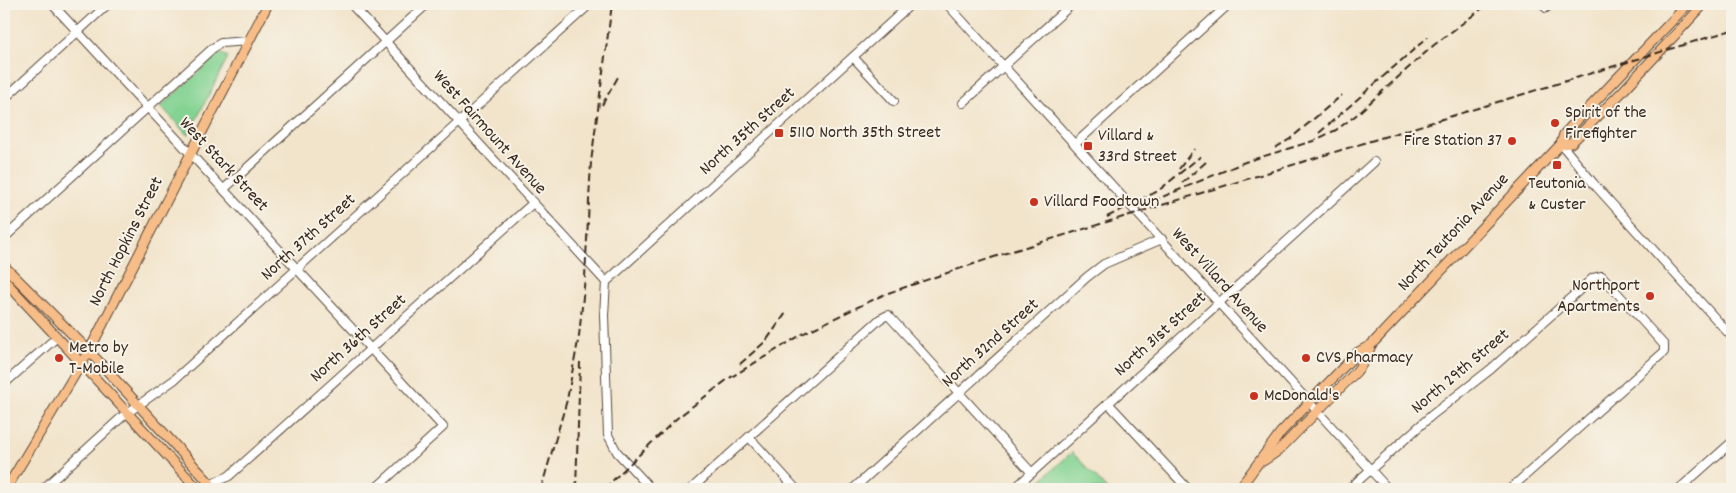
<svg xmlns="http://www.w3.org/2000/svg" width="1736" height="493" font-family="Dekko,sans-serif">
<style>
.green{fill:#84d393;stroke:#607e58}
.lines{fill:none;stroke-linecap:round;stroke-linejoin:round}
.minor-casing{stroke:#564638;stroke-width:10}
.major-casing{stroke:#564638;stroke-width:11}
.minor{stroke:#fff;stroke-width:8}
.major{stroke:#f7bd88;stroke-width:9}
.rail{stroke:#3b2a1e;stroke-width:2;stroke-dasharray:8 4;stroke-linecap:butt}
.poi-dot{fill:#c8321e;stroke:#f7f3e8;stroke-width:2}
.labels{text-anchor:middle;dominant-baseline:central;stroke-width:4;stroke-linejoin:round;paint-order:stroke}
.poi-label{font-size:18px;fill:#3b2a1e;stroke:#f7f3e8;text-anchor:start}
.street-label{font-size:18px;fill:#3b2a1e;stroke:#f7f3e8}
</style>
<rect width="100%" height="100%" fill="#f7f3e8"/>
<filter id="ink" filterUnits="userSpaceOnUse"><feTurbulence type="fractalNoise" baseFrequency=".02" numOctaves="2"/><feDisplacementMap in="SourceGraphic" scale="10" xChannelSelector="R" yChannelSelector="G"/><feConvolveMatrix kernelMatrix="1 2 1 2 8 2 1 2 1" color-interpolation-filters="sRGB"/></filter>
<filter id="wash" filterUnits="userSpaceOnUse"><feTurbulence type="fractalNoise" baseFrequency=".0096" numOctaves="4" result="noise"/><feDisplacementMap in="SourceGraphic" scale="20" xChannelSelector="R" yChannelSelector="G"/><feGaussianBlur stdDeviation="1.12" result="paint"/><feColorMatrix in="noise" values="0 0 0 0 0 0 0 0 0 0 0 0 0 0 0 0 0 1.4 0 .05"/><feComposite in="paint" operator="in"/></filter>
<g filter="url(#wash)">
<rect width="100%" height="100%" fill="#f2e4cb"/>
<g class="green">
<path d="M 220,53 L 228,57 L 188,136 L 161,106 Z"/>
<path d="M 1072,452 L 1107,489 L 1031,489 L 1071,453 Z"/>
</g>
</g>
<g filter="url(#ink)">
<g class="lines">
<defs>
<g id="minor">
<path d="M 52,4 L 443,427 L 375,489"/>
<path d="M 351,4 L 606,282"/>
<path d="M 947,4 L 1388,489"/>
<path d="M 1542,4 L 1546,8 L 1551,4"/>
<path d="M 853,57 L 894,101"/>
<path d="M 4,99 L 108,4"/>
<path d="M 963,103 L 1072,4"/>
<path d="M 1075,144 L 1229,4"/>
<path d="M 1561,144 L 1594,184 L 1732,337"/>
<path d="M 224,189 L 427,4"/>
<path d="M 4,238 L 213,48 L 221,43 L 248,41"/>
<path d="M 606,282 L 911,4"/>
<path d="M 606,282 L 604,315 L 608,435 L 617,452 L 651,489"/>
<path d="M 4,384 L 57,337"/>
<path d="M 1108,403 L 1188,489"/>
<path d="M 749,437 L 796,489"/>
<path d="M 43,489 L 123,416 L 174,380 L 590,4"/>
<path d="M 201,489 L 229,476 L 533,203"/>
<path d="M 691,489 L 880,319 L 888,315 L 1032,473"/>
<path d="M 853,489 L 1087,277 L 1104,264 L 1162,239"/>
<path d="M 1014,489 L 1374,162"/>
<path d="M 1349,489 L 1432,415 L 1491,369 L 1593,278 L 1602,276 L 1664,345 L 1664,352 L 1510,489"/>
<path d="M 1679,489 L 1732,442"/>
</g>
<g id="major">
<path d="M 1561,144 L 1571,143 L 1621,93 L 1704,4"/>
<path d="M 4,266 L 89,351 L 215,489"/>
<path d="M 4,280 L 198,489"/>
<path d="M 1263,461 L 1278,451 L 1356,372 L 1366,359 L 1371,345"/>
<path d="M 6,489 L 89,351 L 268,4"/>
<path d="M 1239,489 L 1281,432 L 1358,352 L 1371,345 L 1561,144 L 1564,134 L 1688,4"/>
</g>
</defs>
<use href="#minor" class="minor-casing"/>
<use href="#major" class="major-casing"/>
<use href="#minor" class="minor"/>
<use href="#major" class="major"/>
<g class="rail">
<path d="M 602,105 L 618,77"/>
<path d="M 1319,133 L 1428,37"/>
<path d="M 1275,148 L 1290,139 L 1342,95"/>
<path d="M 1179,169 L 1194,149"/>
<path d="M 1182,183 L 1206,162"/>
<path d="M 1141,206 L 1245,162 L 1313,141 L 1336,130 L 1355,116 L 1434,45 L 1488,4"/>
<path d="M 1107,217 L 1158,191 L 1201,156"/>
<path d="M 740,364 L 766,341 L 786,313"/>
<path d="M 541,489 L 567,400 L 579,336 L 585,277 L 591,162 L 612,4"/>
<path d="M 576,489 L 580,362"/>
<path d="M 604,489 L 676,419 L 728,379 L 806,332 L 885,294 L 1006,253 L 1732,30"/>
</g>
</g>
</g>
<g class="poi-dot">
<circle cx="1555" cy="123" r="5"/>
<rect x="774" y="128" width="10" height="10" rx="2.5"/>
<circle cx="1512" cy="141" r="5"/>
<rect x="1083" y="141" width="10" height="10" rx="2.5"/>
<rect x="1552" y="160" width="10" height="10" rx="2.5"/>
<circle cx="1034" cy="202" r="5"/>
<circle cx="1650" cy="296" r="5"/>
<circle cx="59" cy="358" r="5"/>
<circle cx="1306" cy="358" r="5"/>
<circle cx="1254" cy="396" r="5"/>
</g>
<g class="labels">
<g class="poi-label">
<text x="1565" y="113">Spirit of the<tspan x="1565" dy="21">Firefighter</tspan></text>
<text x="789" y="133">5110 North 35th Street</text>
<text x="1098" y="136">Villard &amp;<tspan x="1098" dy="21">33rd Street</tspan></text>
<text x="1502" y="141" text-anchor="end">Fire Station 37</text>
<text x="1557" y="184" text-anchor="middle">Teutonia<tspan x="1557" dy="21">&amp; Custer</tspan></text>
<text x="1044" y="202">Villard Foodtown</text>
<text x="1640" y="286" text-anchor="end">Northport<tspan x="1640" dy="21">Apartments</tspan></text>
<text x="69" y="348">Metro by<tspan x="69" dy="21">T-Mobile</tspan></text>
<text x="1316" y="358">CVS Pharmacy</text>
<text x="1264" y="396">McDonald's</text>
</g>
<g class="street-label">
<text transform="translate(748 132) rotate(-42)">North 35th Street</text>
<text transform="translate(489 133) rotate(48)">West Fairmount Avenue</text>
<text transform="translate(223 165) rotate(47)">West Stark Street</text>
<text transform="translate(1454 233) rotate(-47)">North Teutonia Avenue</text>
<text transform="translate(309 238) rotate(-42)">North 37th Street</text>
<text transform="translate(127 242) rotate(-63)">North Hopkins Street</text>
<text transform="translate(1219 281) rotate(48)">West Villard Avenue</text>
<text transform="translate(1161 335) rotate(-42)">North 31st Street</text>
<text transform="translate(359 339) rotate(-42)">North 36th Street</text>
<text transform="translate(991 344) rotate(-42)">North 32nd Street</text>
<text transform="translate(1461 372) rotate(-40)">North 29th Street</text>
</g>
</g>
<rect width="1736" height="493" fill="none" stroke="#f7f3e8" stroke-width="20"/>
</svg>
